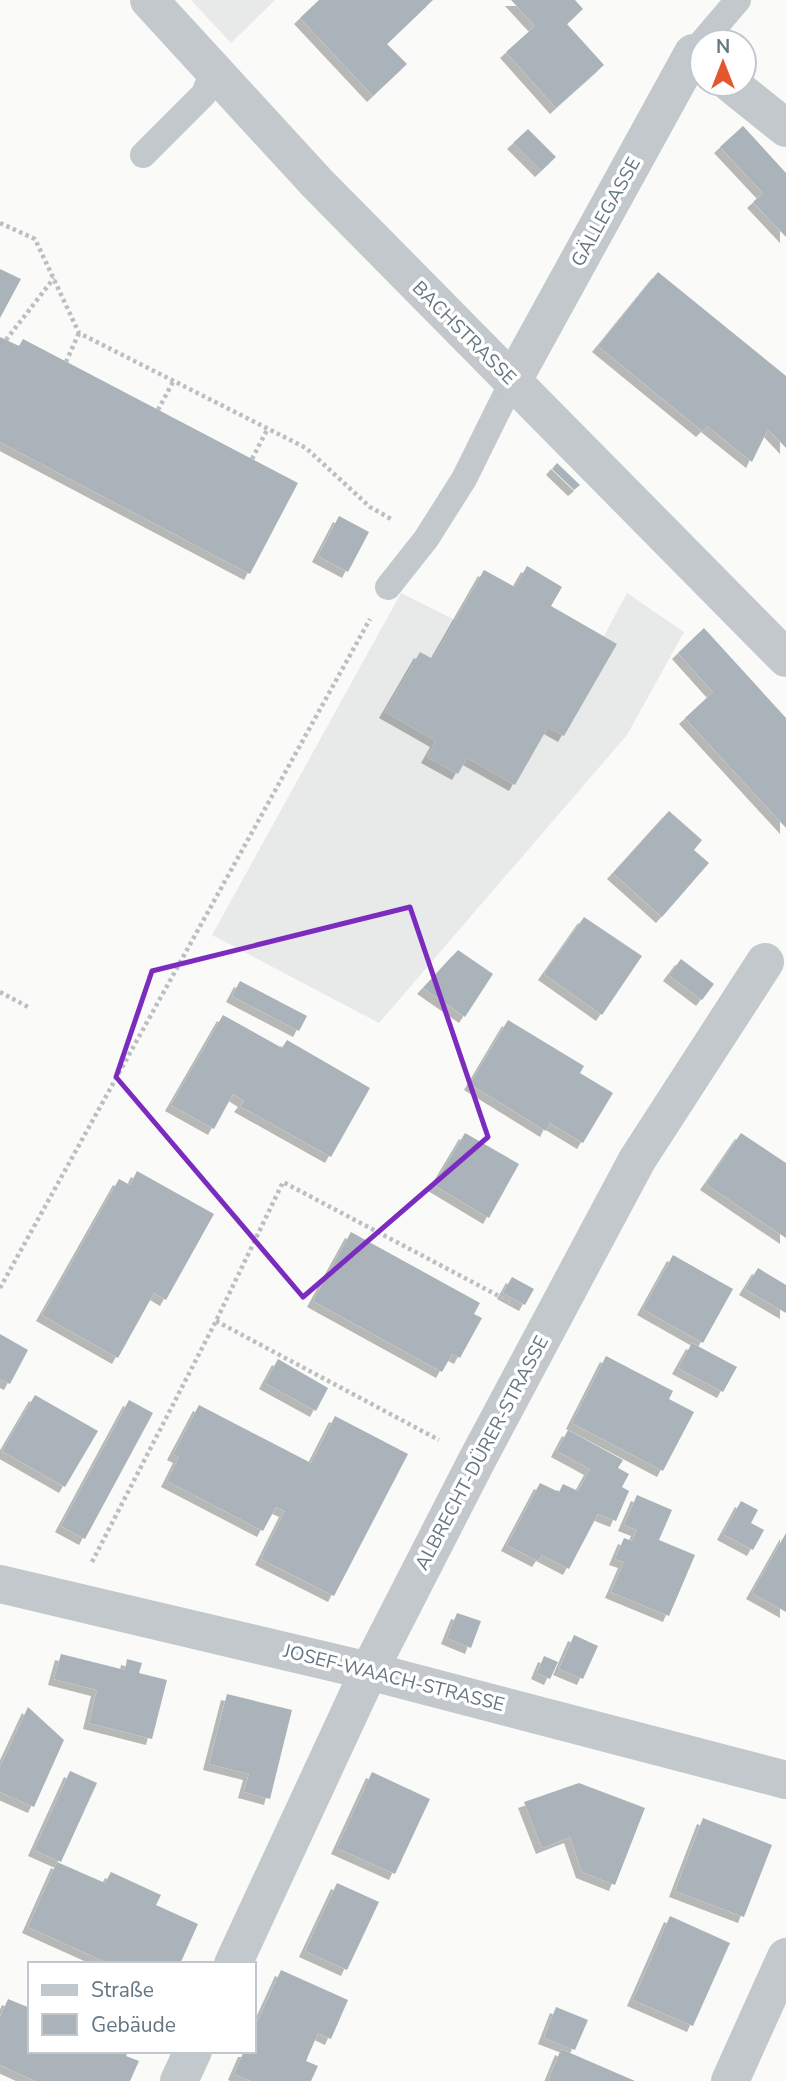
<svg xmlns="http://www.w3.org/2000/svg" width="786" height="2081" font-family="'Nunito Sans',sans-serif">
<style>
.built{fill:#e8e9e9}
.building{fill:#aab3b9;filter:url(#shadow)}
.lines{fill:none;stroke-linecap:round;stroke-linejoin:round}
.path{stroke:#bbbfc2;stroke-width:4.5;stroke-dasharray:3.5 3.5;stroke-linecap:butt}
.service{stroke:#c3c8cc;stroke-width:26}
.minor{stroke:#c3c8cc;stroke-width:38}
.tertiary{stroke:#c3c8cc;stroke-width:38}
.marked{fill:none;stroke:#7b2cbf;stroke-width:5;stroke-linejoin:round}
.labels{text-anchor:middle;dominant-baseline:central;stroke-width:7;stroke-linejoin:round;paint-order:stroke}
.street-label{font-size:19px;fill:#657683;stroke:#fff}
</style>
<defs>
<filter id="shadow"><feDropShadow dx="-6" dy="6" stdDeviation="0" flood-color="#0004"/></filter>
</defs>
<rect width="100%" height="100%" fill="#fafaf8"/>
<g class="built">
<path d="M 191,0 L 275,0 L 231,43 Z"/>
<path d="M 527,566 L 562,587 L 551,606 L 604,636 L 627,593 L 684,632 L 627,735 L 379,1023 L 212,935 L 401,593 L 455,620 L 484,570 L 514,587 Z"/>
</g>
<g class="building">
<path d="M 319,0 L 433,0 L 387,44 L 407,64 L 373,96 L 300,18 Z"/>
<path d="M 511,0 L 575,0 L 583,9 L 567,24 L 604,65 L 556,108 L 506,52 L 535,26 Z"/>
<path d="M 743,126 L 786,173 L 786,237 L 753,202 L 763,193 L 720,147 Z"/>
<path d="M 528,129 L 556,157 L 541,171 L 513,143 Z"/>
<path d="M 0,269 L 21,279 L 0,318 Z"/>
<path d="M 658,272 L 786,376 L 786,448 L 768,429 L 752,462 L 707,426 L 702,431 L 598,346 Z"/>
<path d="M 0,337 L 19,346 L 23,339 L 298,483 L 250,574 L 0,442 Z"/>
<path d="M 557,463 L 580,485 L 574,490 L 552,469 Z"/>
<path d="M 339,516 L 369,532 L 348,572 L 318,556 Z"/>
<path d="M 527,566 L 562,587 L 551,606 L 617,644 L 564,736 L 548,727 L 515,785 L 467,758 L 458,774 L 427,757 L 436,741 L 385,712 L 420,652 L 433,659 L 484,570 L 515,587 Z"/>
<path d="M 704,628 L 786,718 L 786,828 L 685,718 L 713,692 L 678,653 Z"/>
<path d="M 669,811 L 702,840 L 694,850 L 709,863 L 662,917 L 613,873 Z"/>
<path d="M 584,917 L 642,956 L 602,1015 L 544,974 Z"/>
<path d="M 458,950 L 493,974 L 465,1017 L 423,988 Z"/>
<path d="M 681,959 L 714,984 L 702,1000 L 669,975 Z"/>
<path d="M 240,981 L 307,1016 L 299,1031 L 232,996 Z"/>
<path d="M 223,1015 L 282,1048 L 287,1040 L 370,1088 L 331,1157 L 240,1106 L 244,1101 L 233,1094 L 214,1129 L 171,1105 Z"/>
<path d="M 508,1020 L 584,1066 L 580,1073 L 613,1093 L 583,1143 L 550,1123 L 546,1131 L 470,1084 Z"/>
<path d="M 465,1133 L 519,1164 L 489,1218 L 434,1185 Z"/>
<path d="M 741,1133 L 786,1163 L 786,1238 L 706,1184 Z"/>
<path d="M 137,1171 L 214,1214 L 166,1300 L 154,1293 L 118,1358 L 42,1315 L 119,1179 L 130,1185 Z"/>
<path d="M 351,1232 L 480,1303 L 474,1314 L 482,1318 L 460,1358 L 452,1354 L 442,1372 L 313,1301 Z"/>
<path d="M 673,1255 L 733,1289 L 703,1343 L 643,1309 Z"/>
<path d="M 758,1268 L 786,1285 L 786,1313 L 745,1289 Z"/>
<path d="M 512,1277 L 534,1289 L 525,1305 L 503,1293 Z"/>
<path d="M 0,1334 L 28,1350 L 10,1384 L 0,1379 Z"/>
<path d="M 692,1343 L 737,1367 L 723,1392 L 678,1368 Z"/>
<path d="M 606,1356 L 673,1391 L 669,1399 L 694,1412 L 663,1471 L 572,1423 Z"/>
<path d="M 278,1359 L 328,1388 L 316,1411 L 265,1383 Z"/>
<path d="M 35,1395 L 98,1431 L 65,1487 L 2,1451 Z"/>
<path d="M 129,1400 L 153,1413 L 85,1539 L 61,1526 Z"/>
<path d="M 199,1405 L 311,1463 L 335,1416 L 408,1454 L 334,1596 L 261,1559 L 285,1511 L 276,1507 L 263,1531 L 167,1481 L 179,1457 L 173,1454 Z"/>
<path d="M 568,1430 L 623,1460 L 618,1468 L 629,1474 L 622,1487 L 629,1491 L 616,1521 L 598,1514 L 569,1569 L 542,1555 L 538,1561 L 507,1545 L 540,1483 L 559,1492 L 563,1484 L 578,1491 L 590,1469 L 557,1451 Z"/>
<path d="M 637,1495 L 672,1510 L 659,1540 L 695,1555 L 669,1616 L 611,1592 L 624,1562 L 615,1559 L 624,1538 L 632,1541 L 637,1530 L 624,1525 Z"/>
<path d="M 741,1501 L 758,1510 L 751,1523 L 764,1530 L 753,1550 L 723,1534 Z"/>
<path d="M 786,1533 L 786,1612 L 752,1593 Z"/>
<path d="M 457,1613 L 481,1621 L 471,1648 L 447,1638 Z"/>
<path d="M 574,1635 L 598,1646 L 583,1679 L 559,1669 Z"/>
<path d="M 61,1654 L 125,1670 L 127,1659 L 142,1663 L 139,1673 L 167,1680 L 152,1739 L 89,1723 L 97,1690 L 54,1679 Z"/>
<path d="M 544,1656 L 558,1662 L 550,1679 L 537,1673 Z"/>
<path d="M 227,1694 L 292,1710 L 270,1799 L 244,1792 L 249,1774 L 209,1764 Z"/>
<path d="M 28,1707 L 64,1740 L 34,1807 L 0,1792 L 0,1767 Z"/>
<path d="M 70,1771 L 97,1783 L 61,1862 L 34,1850 Z"/>
<path d="M 372,1772 L 430,1799 L 395,1874 L 337,1848 Z"/>
<path d="M 579,1783 L 645,1808 L 615,1885 L 582,1872 L 570,1837 L 542,1848 L 524,1802 Z"/>
<path d="M 703,1818 L 772,1845 L 744,1917 L 675,1891 Z"/>
<path d="M 57,1862 L 105,1883 L 111,1872 L 161,1895 L 156,1905 L 198,1924 L 180,1964 L 110,1964 L 28,1927 Z"/>
<path d="M 337,1883 L 379,1902 L 347,1970 L 305,1951 Z"/>
<path d="M 670,1916 L 730,1943 L 693,2026 L 633,2000 Z"/>
<path d="M 281,1970 L 348,2000 L 331,2039 L 318,2033 L 306,2061 L 318,2066 L 311,2081 L 251,2081 L 234,2074 L 244,2051 L 254,2051 L 254,2029 Z"/>
<path d="M 8,1999 L 30,2008 L 30,2051 L 128,2051 L 126,2056 L 139,2061 L 130,2081 L 35,2081 L 0,2065 L 0,2017 Z"/>
<path d="M 556,2007 L 588,2020 L 575,2050 L 544,2038 Z"/>
<path d="M 561,2049 L 635,2081 L 548,2081 Z"/>
</g>
<g class="lines">
<g class="path">
<path d="M 0,223 L 35,239 L 79,333 L 306,448 L 370,507 L 393,520"/>
<path d="M 6,340 L 54,278"/>
<path d="M 66,362 L 79,333"/>
<path d="M 158,410 L 174,380"/>
<path d="M 252,459 L 268,428"/>
<path d="M 0,992 L 30,1008"/>
<path d="M 0,1288 L 370,619"/>
<path d="M 216,1321 L 439,1440"/>
<path d="M 92,1562 L 216,1321 L 283,1182 L 512,1303"/>
</g>
<g class="service">
<path d="M 693,53 L 738,0"/>
<path d="M 143,155 L 204,94 L 213,71"/>
<path d="M 388,587 L 426,539 L 464,479 L 512,382"/>
</g>
<g class="minor">
<path d="M 731,84 L 786,128"/>
<path d="M 512,382 L 693,53 L 702,61"/>
<path d="M 0,1584 L 369,1671 L 786,1780"/>
<path d="M 233,1964 L 369,1671 L 477,1460 L 637,1160 L 765,962"/>
<path d="M 179,2081 L 193,2051"/>
<path d="M 730,2081 L 786,1957"/>
</g>
<path class="tertiary" d="M 149,0 L 317,183 L 786,658"/>
</g>
<path class="marked" d="M 410,907 L 488,1137 L 303,1297 L 116,1077 L 152,971 Z"/>
<g class="labels">
<g class="street-label">
<text transform="translate(606 212) rotate(-61)">GÄLLEGASSE</text>
<text transform="translate(464 333) rotate(45)">BACHSTRASSE</text>
<text transform="translate(482 1453) rotate(-62)">ALBRECHT-DÜRER-STRASSE</text>
<text transform="translate(394 1678) rotate(14)">JOSEF-WAACH-STRASSE</text>
</g>
</g>
<rect x="28" y="1962" width="228" height="91" fill="#ffffff" stroke="#c1c8cd" stroke-width="2"/>
<rect x="42" y="1985" width="35" height="10" fill="#c3c8cc" stroke="#c1c8cd" stroke-width="2"/>
<text x="91" y="1997" font-size="21" fill="#657683">Straße</text>
<rect x="42" y="2014" width="35" height="21" fill="#aab3b9" stroke="#c1c8cd" stroke-width="2"/>
<text x="91" y="2032" font-size="21" fill="#657683">Gebäude</text>
<g transform="translate(723 63)"><circle r="33" fill="#ffffff" stroke="#c1c8cd" stroke-width="2"/>
<path d="M0-5L12 26L0 18L-12 26Z" fill="#e4572e"/>
<text y="-10" font-size="19" font-weight="bold" text-anchor="middle" fill="#657683">N</text>
</g>
</svg>
